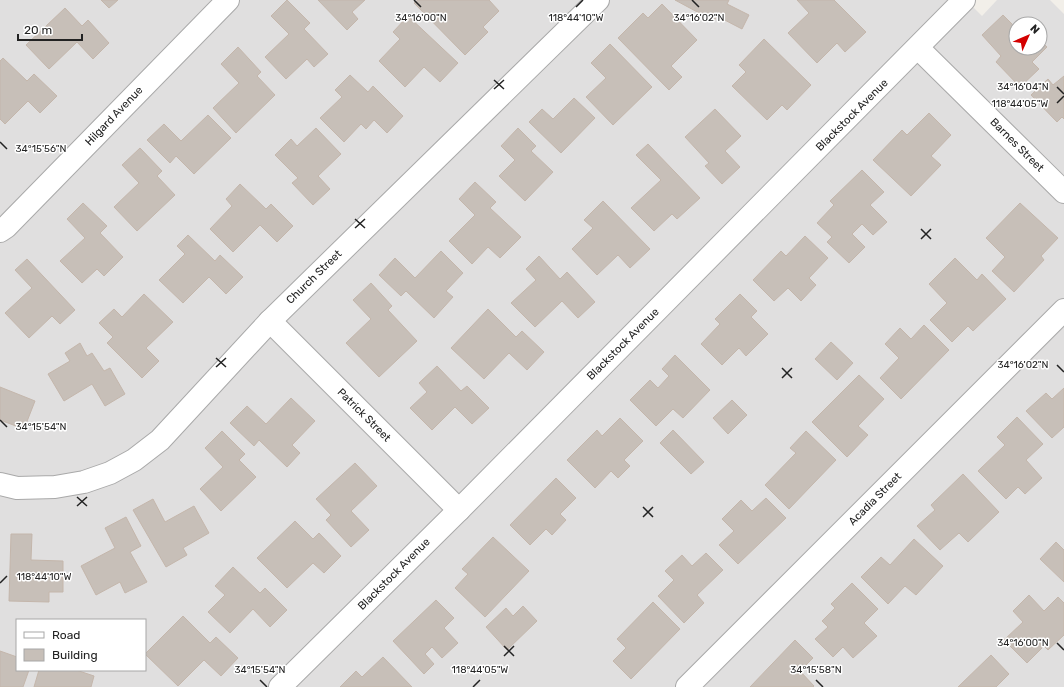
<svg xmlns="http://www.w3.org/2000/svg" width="1064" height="687" font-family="Rubik,sans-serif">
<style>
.residential{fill:#e0dfdf;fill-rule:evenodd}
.building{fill:#c7bfb8;stroke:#c4b6ab}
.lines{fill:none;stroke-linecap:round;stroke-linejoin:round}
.minor-casing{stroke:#a9a9a9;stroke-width:24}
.minor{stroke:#fff;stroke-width:22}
.ticks{fill:none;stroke:#222;stroke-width:1.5}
.labels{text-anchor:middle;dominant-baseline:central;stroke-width:3;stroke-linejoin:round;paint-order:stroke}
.street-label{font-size:11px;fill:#222;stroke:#fff}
.ticks-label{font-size:10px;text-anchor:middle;fill:#222;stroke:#fff;stroke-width:3;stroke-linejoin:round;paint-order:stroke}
</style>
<rect width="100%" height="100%" fill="#f2efe9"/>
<path class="residential" d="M 0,0 L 966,0 L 982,16 L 997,0 L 1050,0 L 1064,14 L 1064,687 L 0,687 ZM 1016,24 L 1040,24 L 1040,48 L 1016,48 ZM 17,620 L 145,620 L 145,670 L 17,670 Z"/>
<g class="building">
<path d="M 101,0 L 118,0 L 109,8 Z"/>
<path d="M 287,0 L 310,23 L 304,29 L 328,54 L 314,67 L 307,59 L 286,79 L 265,57 L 289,34 L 271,16 Z"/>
<path d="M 318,0 L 365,0 L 352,12 L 358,19 L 347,30 Z"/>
<path d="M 418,0 L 489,0 L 499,11 L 483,27 L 488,32 L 465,55 L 414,3 Z"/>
<path d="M 675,0 L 729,0 L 727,4 L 749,15 L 742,29 L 717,16 L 714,21 Z"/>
<path d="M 797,0 L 834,0 L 866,32 L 845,52 L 837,43 L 817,63 L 788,33 L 809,13 Z"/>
<path d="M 662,4 L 697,40 L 671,66 L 682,77 L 669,90 L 618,38 L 643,13 L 648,18 Z"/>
<path d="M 65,8 L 82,26 L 88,20 L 109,43 L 93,59 L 77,42 L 49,69 L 26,45 Z"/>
<path d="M 1003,15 L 1016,28 L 1016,48 L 1040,48 L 1040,40 L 1047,47 L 1032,62 L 1039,69 L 1020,87 L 996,62 L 1001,56 L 982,35 Z"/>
<path d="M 408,16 L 458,63 L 440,82 L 424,67 L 405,87 L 379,61 L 400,39 L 393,32 Z"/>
<path d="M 764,39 L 811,85 L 787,110 L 782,105 L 767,120 L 732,86 L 746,72 L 739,65 Z"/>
<path d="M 610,44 L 652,87 L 613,125 L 586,97 L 606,78 L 591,63 Z"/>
<path d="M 238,47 L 261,72 L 257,76 L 275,95 L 236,133 L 213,108 L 239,83 L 221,64 Z"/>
<path d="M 3,58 L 27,81 L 34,74 L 57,96 L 40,113 L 28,101 L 5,124 L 0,119 L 0,61 Z"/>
<path d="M 350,75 L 368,92 L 373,86 L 403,116 L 387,133 L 374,120 L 366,129 L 361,124 L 344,142 L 320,118 L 342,97 L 335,90 Z"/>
<path d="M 1064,76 L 1064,119 L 1062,117 L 1057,122 L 1031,95 L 1048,79 L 1053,85 Z"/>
<path d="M 574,98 L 595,118 L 561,153 L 529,122 L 542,109 L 553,119 Z"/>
<path d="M 715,109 L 741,136 L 725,151 L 740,167 L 722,184 L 705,166 L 709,163 L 685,137 Z"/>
<path d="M 929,113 L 951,135 L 931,156 L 941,165 L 911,196 L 873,160 L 902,130 L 907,135 Z"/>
<path d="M 208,115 L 231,138 L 194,174 L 176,156 L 170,163 L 147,140 L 164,124 L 181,141 Z"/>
<path d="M 316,128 L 341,154 L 318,176 L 330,189 L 313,205 L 292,183 L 298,178 L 275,155 L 291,139 L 297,146 Z"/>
<path d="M 518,128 L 536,146 L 531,151 L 553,172 L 525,201 L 499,176 L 515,160 L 501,146 Z"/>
<path d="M 648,144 L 700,198 L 677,219 L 672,214 L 654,231 L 631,208 L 661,180 L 636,155 Z"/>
<path d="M 140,148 L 162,171 L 157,176 L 175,195 L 137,231 L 114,207 L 139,183 L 122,165 Z"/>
<path d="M 862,170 L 884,192 L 870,205 L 887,222 L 873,235 L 862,224 L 852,234 L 865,247 L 849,263 L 827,242 L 832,237 L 817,223 L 834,205 L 830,201 Z"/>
<path d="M 475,182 L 496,202 L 490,208 L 521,237 L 500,258 L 488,247 L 472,264 L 449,241 L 475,215 L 459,199 Z"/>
<path d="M 240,184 L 266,209 L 271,204 L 293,226 L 277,242 L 260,225 L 233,252 L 210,229 L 232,206 L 226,199 Z"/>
<path d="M 603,201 L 650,249 L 630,268 L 618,255 L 597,275 L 572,249 L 593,228 L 584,220 Z"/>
<path d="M 83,203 L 107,226 L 100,233 L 123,257 L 104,276 L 97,269 L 82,283 L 60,261 L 85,238 L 67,219 Z"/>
<path d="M 1020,203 L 1058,238 L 1041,256 L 1044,260 L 1014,292 L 992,271 L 1005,257 L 986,238 Z"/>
<path d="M 188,235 L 215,261 L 220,255 L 243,277 L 226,294 L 209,277 L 183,303 L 159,280 L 185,254 L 177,246 Z"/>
<path d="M 805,236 L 828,258 L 809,278 L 816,285 L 801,301 L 788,288 L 774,301 L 753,280 L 781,251 L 786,256 Z"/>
<path d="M 441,251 L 463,273 L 446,291 L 453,297 L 434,318 L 406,291 L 401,296 L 379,275 L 395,258 L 415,278 Z"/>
<path d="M 539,256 L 560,279 L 567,272 L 595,302 L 578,318 L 562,301 L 535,327 L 511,303 L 536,280 L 526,269 Z"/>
<path d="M 955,258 L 977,280 L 982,274 L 1006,299 L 973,331 L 968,326 L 952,342 L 930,320 L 947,303 L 929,284 Z"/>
<path d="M 27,259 L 75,310 L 60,324 L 52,316 L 29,338 L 5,313 L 32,288 L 15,270 Z"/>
<path d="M 371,283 L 392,306 L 388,310 L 417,341 L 379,377 L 346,343 L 371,319 L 353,300 Z"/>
<path d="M 144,294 L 173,322 L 146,348 L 159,361 L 142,378 L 107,343 L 113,337 L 99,323 L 114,309 L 122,317 Z"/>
<path d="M 740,294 L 757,311 L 751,317 L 768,334 L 746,356 L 739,348 L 722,365 L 701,344 L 720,324 L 715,319 Z"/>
<path d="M 488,309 L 516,337 L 522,331 L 544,352 L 527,370 L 509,353 L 484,379 L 451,348 Z"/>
<path d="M 924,325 L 949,350 L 901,399 L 880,378 L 899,358 L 885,344 L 900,328 L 911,339 Z"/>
<path d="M 831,342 L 853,363 L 837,380 L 815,359 Z"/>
<path d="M 80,343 L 87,356 L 92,353 L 104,371 L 110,368 L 125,394 L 105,406 L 92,384 L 64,401 L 48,374 L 70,361 L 65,353 Z"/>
<path d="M 675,355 L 710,390 L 683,418 L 673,409 L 656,426 L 630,400 L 650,380 L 658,388 L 669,376 L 662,369 Z"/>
<path d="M 437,366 L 461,391 L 467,386 L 489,408 L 472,424 L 455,407 L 432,430 L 410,408 L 427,392 L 419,383 Z"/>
<path d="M 859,375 L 884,399 L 858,426 L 868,435 L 847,457 L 812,422 Z"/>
<path d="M 0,387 L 35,401 L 24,429 L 0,420 Z"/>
<path d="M 1064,388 L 1064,427 L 1052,438 L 1026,411 L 1046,393 L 1052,399 Z"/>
<path d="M 291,398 L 315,421 L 292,445 L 300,453 L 287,467 L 259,440 L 254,446 L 230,423 L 247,406 L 266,424 Z"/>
<path d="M 732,400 L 747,415 L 728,434 L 713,418 Z"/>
<path d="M 1017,417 L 1043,444 L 1026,460 L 1042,478 L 1025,494 L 1018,487 L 1006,499 L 978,471 L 1005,445 L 997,437 Z"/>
<path d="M 620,418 L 643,441 L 624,460 L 630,466 L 618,478 L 611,471 L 595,488 L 567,460 L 597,430 L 602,436 Z"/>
<path d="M 673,430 L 704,462 L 691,474 L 660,443 Z"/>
<path d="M 222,431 L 245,454 L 239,460 L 256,477 L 221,511 L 200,489 L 223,467 L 205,448 Z"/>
<path d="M 806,431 L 836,460 L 789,509 L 765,485 L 796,453 L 790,448 Z"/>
<path d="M 355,463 L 377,486 L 351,511 L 369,530 L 351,547 L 326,520 L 331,515 L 316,499 Z"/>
<path d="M 963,474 L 999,512 L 968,542 L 959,533 L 940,550 L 917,526 L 935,510 L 931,505 Z"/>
<path d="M 556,478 L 576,498 L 560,514 L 566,520 L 552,535 L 546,529 L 530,545 L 510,525 Z"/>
<path d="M 766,498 L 786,518 L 738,564 L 719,545 L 734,531 L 722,519 L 741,500 L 752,511 Z"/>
<path d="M 153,499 L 165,522 L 194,506 L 209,533 L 183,548 L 187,555 L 166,567 L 133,510 Z"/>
<path d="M 126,517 L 141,546 L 130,552 L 147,582 L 125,593 L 120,582 L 96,595 L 81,566 L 115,548 L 105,528 Z"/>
<path d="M 295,521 L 313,539 L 319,533 L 341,556 L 324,573 L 313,563 L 287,588 L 257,558 Z"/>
<path d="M 11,534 L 32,534 L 31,560 L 63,561 L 63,592 L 49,592 L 49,602 L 9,601 Z"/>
<path d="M 493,537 L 529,571 L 485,617 L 455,588 L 468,574 L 462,569 Z"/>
<path d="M 914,539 L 943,566 L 916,595 L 905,586 L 888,604 L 861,577 L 881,557 L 890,565 Z"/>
<path d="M 1056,542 L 1064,550 L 1064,582 L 1040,559 Z"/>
<path d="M 706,553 L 723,570 L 697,595 L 704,603 L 684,623 L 658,596 L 674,580 L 665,571 L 682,555 L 692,566 Z"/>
<path d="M 233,567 L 260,593 L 265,588 L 287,610 L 270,627 L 253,609 L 230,633 L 208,612 L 225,595 L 215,586 Z"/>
<path d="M 852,583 L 878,609 L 864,623 L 877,636 L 853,658 L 843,647 L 833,657 L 815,639 L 828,627 L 822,621 L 835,608 L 831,604 Z"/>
<path d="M 1029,595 L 1044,611 L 1058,597 L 1064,603 L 1064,635 L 1048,650 L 1044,646 L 1027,663 L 1004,640 L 1023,622 L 1013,611 Z"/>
<path d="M 436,600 L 454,618 L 444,628 L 458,643 L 442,658 L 432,647 L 425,654 L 434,664 L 424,674 L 393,641 Z"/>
<path d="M 653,602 L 680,629 L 631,679 L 613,661 L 626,648 L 617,639 Z"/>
<path d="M 523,606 L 537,621 L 507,650 L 486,627 L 506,608 L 513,616 Z"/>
<path d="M 183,616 L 210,643 L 216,637 L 238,658 L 221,676 L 204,660 L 178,686 L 145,654 Z"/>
<path d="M 795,640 L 813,658 L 800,671 L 814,686 L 813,687 L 750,687 Z"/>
<path d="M 0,651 L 17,657 L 17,670 L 29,670 L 23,687 L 0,687 Z"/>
<path d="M 991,655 L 1009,674 L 996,687 L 958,687 Z"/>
<path d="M 383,657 L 412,687 L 340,687 L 356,671 L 362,677 Z"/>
<path d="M 39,670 L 76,670 L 94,676 L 91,687 L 34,687 Z"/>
</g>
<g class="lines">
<defs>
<g id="minor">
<path d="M 918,48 L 1064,192"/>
<path d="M 0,231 L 6,227 L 228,0"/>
<path d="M 270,321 L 459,510"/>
<path d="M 0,484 L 17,488 L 55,487 L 84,482 L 110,473 L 134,460 L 160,440 L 270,321 L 598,0"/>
<path d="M 280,687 L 459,510 L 964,0"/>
<path d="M 687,687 L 1064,310"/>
</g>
</defs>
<use href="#minor" class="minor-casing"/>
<use href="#minor" class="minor"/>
</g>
<path class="ticks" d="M 414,0 L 421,7M 692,0 L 699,7M 576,7 L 583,0M 494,80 L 504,89M 1057,87 L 1064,94M 494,89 L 504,80M 1057,103 L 1064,96M 0,142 L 7,149M 355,219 L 365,228M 355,228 L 365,219M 921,229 L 931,239M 921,239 L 931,229M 216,358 L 226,367M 1057,365 L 1064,372M 216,367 L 226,358M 782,368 L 792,378M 782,378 L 792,368M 0,420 L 7,427M 77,497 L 87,506M 77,506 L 87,497M 643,507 L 653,517M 643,517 L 653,507M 0,583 L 7,576M 1057,643 L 1064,650M 504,646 L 514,656M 504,656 L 514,646M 260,680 L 267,687M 816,680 L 823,687M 473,687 L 480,680"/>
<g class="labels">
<g class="street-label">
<text transform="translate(852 115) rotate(-45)">Blackstock Avenue</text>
<text transform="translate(114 116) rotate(-46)">Hilgard Avenue</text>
<text transform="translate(1017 145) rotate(45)">Barnes Street</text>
<text transform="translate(314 277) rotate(-44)">Church Street</text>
<text transform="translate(623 344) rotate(-45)">Blackstock Avenue</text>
<text transform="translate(364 415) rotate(45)">Patrick Street</text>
<text transform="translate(875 499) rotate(-45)">Acadia Street</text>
<text transform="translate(394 574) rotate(-45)">Blackstock Avenue</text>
</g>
</g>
<g class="ticks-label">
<text x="421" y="21">34°16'00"N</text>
<text x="576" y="21">118°44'10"W</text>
<text x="699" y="21">34°16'02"N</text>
<text x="1023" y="90">34°16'04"N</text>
<text x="1020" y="107">118°44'05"W</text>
<text x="41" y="152">34°15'56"N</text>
<text x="1023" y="368">34°16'02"N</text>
<text x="41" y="430">34°15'54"N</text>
<text x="44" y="580">118°44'10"W</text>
<text x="1023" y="646">34°16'00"N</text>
<text x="480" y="673">118°44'05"W</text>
<text x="260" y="673">34°15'54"N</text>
<text x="816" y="673">34°15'58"N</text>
</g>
<rect x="16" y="619" width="130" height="52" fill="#ffffff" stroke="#a7a7a7"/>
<rect x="24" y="632" width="20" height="6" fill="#ffffff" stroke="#a7a7a7"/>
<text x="52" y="639" font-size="12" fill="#222222">Road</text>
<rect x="24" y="649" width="20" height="12" fill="#c7bfb8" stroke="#a7a7a7"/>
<text x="52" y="659" font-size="12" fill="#222222">Building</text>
<g transform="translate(1028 36) rotate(45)"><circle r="19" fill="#ffffff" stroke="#a7a7a7"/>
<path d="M0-3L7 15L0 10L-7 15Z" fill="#d40000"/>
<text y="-6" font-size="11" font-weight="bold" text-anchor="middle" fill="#222222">N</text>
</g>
<path d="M18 34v6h64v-6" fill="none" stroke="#222222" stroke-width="2"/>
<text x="24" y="34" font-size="12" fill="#222222" stroke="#ffffff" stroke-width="3" paint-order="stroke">20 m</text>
</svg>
